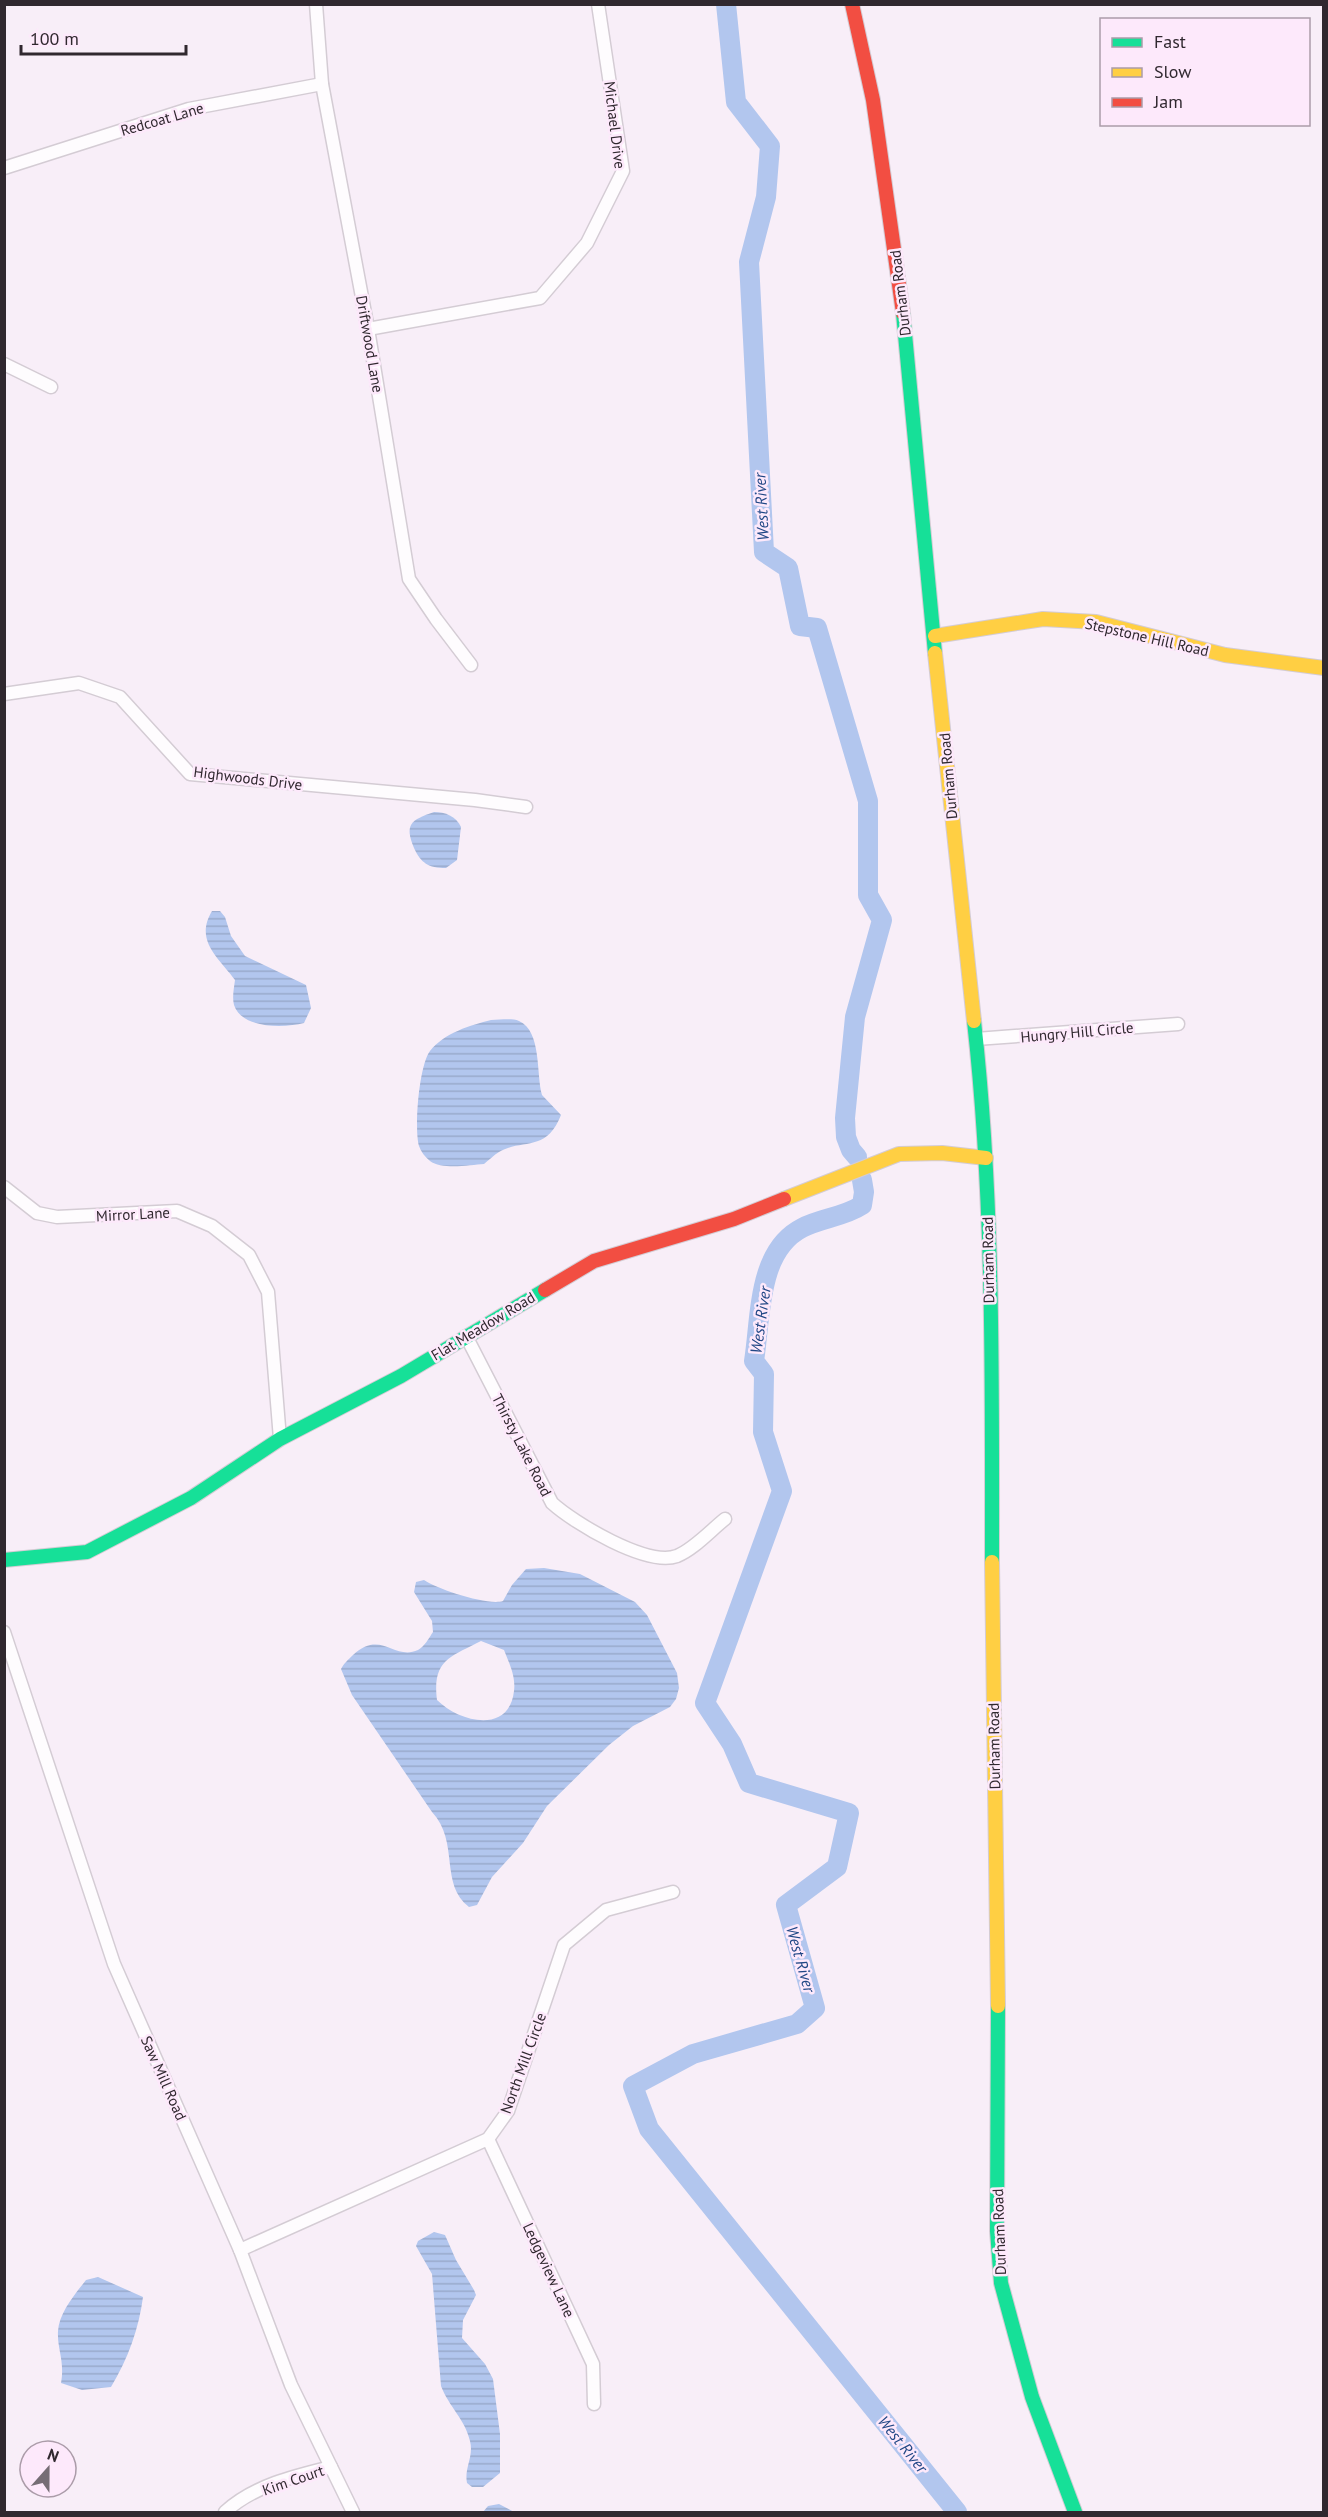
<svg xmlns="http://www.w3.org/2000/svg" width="1328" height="2517" font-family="'PT Sans',sans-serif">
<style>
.water{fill:url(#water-rules);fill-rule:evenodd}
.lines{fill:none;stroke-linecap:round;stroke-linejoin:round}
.river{stroke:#b2c6ee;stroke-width:20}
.street-casing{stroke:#d4ccd4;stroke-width:15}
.fast-casing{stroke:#d4ccd4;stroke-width:16}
.slow-casing{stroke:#d4ccd4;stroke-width:16}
.jam-casing{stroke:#d4ccd4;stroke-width:16}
.street{stroke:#fefcfe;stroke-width:12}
.fast{stroke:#16e098;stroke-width:14}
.slow{stroke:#ffcf43;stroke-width:14}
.jam{stroke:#f24e42;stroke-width:14}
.labels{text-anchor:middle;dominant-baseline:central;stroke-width:5;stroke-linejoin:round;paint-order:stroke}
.street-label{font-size:15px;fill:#30282f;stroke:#fde9fb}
.water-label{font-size:16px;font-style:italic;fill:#204785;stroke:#fde9fb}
</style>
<defs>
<pattern id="water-rules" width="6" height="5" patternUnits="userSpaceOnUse" patternTransform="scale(1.5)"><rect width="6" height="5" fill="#b2c6ee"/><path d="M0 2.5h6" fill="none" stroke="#9ac"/></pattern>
</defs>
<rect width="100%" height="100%" fill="#f8eef8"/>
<g class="water">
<path d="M 434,812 C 445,812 456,816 461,827 L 457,860 L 446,868 C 428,868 421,863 414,848 C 404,824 411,820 434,812 Z"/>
<path d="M 212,911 L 220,911 L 225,917 L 231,936 L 245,956 L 306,985 L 311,1008 L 304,1023 C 284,1028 242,1029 234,1005 C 232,997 234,988 235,980 C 219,958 194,941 212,911 Z"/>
<path d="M 491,1020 C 500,1020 512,1018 519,1021 C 542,1031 536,1075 542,1095 L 561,1115 C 546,1153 523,1138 499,1152 C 494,1155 489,1160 484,1164 C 470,1165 442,1170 430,1161 C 425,1157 421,1152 419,1146 C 414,1129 419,1065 430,1051 C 444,1033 471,1025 491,1020 Z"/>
<path d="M 544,1568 L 580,1574 L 635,1602 L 647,1615 L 677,1673 L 679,1688 L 676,1699 L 670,1707 L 633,1726 L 609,1745 L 547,1806 L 523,1843 L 492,1877 L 477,1905 L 469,1907 C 439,1884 460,1842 432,1812 L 352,1695 L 341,1669 C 344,1663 348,1660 353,1655 C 381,1629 394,1661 418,1650 C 424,1647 429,1638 433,1632 L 432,1621 L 414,1592 L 416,1582 L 424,1580 C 437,1589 488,1606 503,1601 L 512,1585 L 526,1569 ZM 481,1641 L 504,1650 C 509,1663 516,1676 514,1691 C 509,1735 459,1722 437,1700 C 432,1660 450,1657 481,1641 Z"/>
<path d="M 434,2232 L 445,2235 L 456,2260 L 474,2290 L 476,2295 L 463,2320 L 462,2338 L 485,2364 L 493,2379 L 500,2434 L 500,2473 L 483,2487 L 472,2487 L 467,2483 C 464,2468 474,2457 470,2441 C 465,2419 449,2407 441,2386 L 432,2274 L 416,2246 L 418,2241 Z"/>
<path d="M 98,2277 L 143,2297 C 139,2328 128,2359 111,2387 L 82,2390 L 61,2383 C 65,2361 57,2349 58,2331 C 59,2313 75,2294 86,2280 Z"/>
<path d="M 499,2504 L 514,2512 L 483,2512 L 488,2506 Z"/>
</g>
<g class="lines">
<g class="river">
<path d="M 726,4 L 736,102 L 770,146 L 766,197 L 749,262 L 764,552 L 788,568 L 800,626 L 817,628 L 868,801 L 868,895 L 882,920 L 855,1017 L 845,1118 L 846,1137 L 851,1150 L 857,1157"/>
<path d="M 862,1180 L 864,1192 L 862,1205 C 844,1217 821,1218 802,1228 C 757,1251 761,1318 754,1361 L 764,1374 L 763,1432 L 782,1491 L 705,1703 L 732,1744 L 749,1783 L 849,1813 L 837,1867 L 786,1905 L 815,2008 L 797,2024 L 693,2054 L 633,2086 L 649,2129 L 957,2512"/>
</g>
<defs>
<g id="street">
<path d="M 316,4 L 322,84 L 368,329 L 409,579 L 436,619 L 471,665"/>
<path d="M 4,168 L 189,109 L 322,84"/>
<path d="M 368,329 L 540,298 L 587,243 L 623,171 L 598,4"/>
<path d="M 4,364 L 51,387"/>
<path d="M 4,694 L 79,683 L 120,697 L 190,774 L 475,800 L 526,807"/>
<path d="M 976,1039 L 1178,1024"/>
<path d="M 4,1187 L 37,1213 L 57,1217 L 177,1211 L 212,1226 L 249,1255 L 268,1292 L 280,1439"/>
<path d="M 466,1336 L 552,1503 C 574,1523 647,1567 677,1556 C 694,1549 710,1531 725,1519"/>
<path d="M 4,1632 L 114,1964 L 240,2250 L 291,2385 L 353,2512"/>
<path d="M 488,2139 L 593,2364 L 594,2404"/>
<path d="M 240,2250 L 488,2139 L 508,2111 L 564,1945 L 606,1910 L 673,1892"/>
<path d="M 225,2512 C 253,2486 294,2476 331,2467"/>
</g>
<g id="fast">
<path d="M 903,313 L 935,653"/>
<path d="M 974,1021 C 994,1200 992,1382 992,1562"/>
<path d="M 4,1560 L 87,1552 L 191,1498 L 280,1439 L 401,1376 L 545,1290"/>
<path d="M 998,2006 L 997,2231 L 1001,2283 L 1032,2397 L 1075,2512"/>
</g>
<g id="slow">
<path d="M 935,636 L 1043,619 L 1096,622 L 1225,655 L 1324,668"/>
<path d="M 935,653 L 974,1021"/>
<path d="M 784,1199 L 899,1154 L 942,1153 L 986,1158"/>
<path d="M 992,1562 L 998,2006"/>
</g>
<g id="jam">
<path d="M 852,4 L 873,100 L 903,313"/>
<path d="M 545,1290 L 594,1261 L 734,1219 L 784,1199"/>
</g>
</defs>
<use href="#street" class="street-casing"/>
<use href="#fast" class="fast-casing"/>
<use href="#slow" class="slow-casing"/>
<use href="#jam" class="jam-casing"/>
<use href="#street" class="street"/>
<use href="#fast" class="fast"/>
<use href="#slow" class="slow"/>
<use href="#jam" class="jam"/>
</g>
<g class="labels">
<g class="street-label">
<text transform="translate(162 119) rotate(-16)">Redcoat Lane</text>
<text transform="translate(615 125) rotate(83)">Michael Drive</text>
<text transform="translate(900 293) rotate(-97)">Durham Road</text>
<text transform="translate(370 344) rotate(80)">Driftwood Lane</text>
<text transform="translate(1147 637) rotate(13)">Stepstone Hill Road</text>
<text transform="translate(948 776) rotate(-95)">Durham Road</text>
<text transform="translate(248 778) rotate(7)">Highwoods Drive</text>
<text transform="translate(1077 1032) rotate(-5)">Hungry Hill Circle</text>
<text transform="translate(133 1214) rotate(-3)">Mirror Lane</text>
<text transform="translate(988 1260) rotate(-91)">Durham Road</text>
<text transform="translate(483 1326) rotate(-31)">Flat Meadow Road</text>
<text transform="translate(522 1445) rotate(63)">Thirsty Lake Road</text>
<text transform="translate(994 1746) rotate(-91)">Durham Road</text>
<text transform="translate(523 2063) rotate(-70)">North Mill Circle</text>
<text transform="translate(164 2078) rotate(66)">Saw Mill Road</text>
<text transform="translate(999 2232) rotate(-92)">Durham Road</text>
<text transform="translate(549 2270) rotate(65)">Ledgeview Lane</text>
<text transform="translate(293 2480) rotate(-19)">Kim Court</text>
</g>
<g class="water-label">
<text transform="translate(761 507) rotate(-93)">West River</text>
<text transform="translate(760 1320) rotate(-82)">West River</text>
<text transform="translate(801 1959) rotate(74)">West River</text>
<text transform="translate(903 2444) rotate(51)">West River</text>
</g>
</g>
<rect width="1328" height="2517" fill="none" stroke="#30282f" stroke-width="12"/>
<rect x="1100" y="18" width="210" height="108" fill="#fde9fb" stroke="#ab9ca9" stroke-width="1.5"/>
<rect x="1112" y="38" width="30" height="9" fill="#16e098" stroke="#ab9ca9" stroke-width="1.5"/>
<text x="1154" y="48" font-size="18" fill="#30282f">Fast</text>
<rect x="1112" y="68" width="30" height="9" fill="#ffcf43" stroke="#ab9ca9" stroke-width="1.5"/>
<text x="1154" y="78" font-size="18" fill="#30282f">Slow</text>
<rect x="1112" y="98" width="30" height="9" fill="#f24e42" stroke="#ab9ca9" stroke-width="1.5"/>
<text x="1154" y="108" font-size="18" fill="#30282f">Jam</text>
<g transform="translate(48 2469) rotate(21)"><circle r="28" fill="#fde9fb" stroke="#ab9ca9" stroke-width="1.5"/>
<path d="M0-4.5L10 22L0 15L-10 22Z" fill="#766d75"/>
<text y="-9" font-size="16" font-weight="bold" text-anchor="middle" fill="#30282f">N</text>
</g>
<path d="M21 45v9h165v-9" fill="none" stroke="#30282f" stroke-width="3"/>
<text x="30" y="45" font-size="18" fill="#30282f" stroke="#fde9fb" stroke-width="4.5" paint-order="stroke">100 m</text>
</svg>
